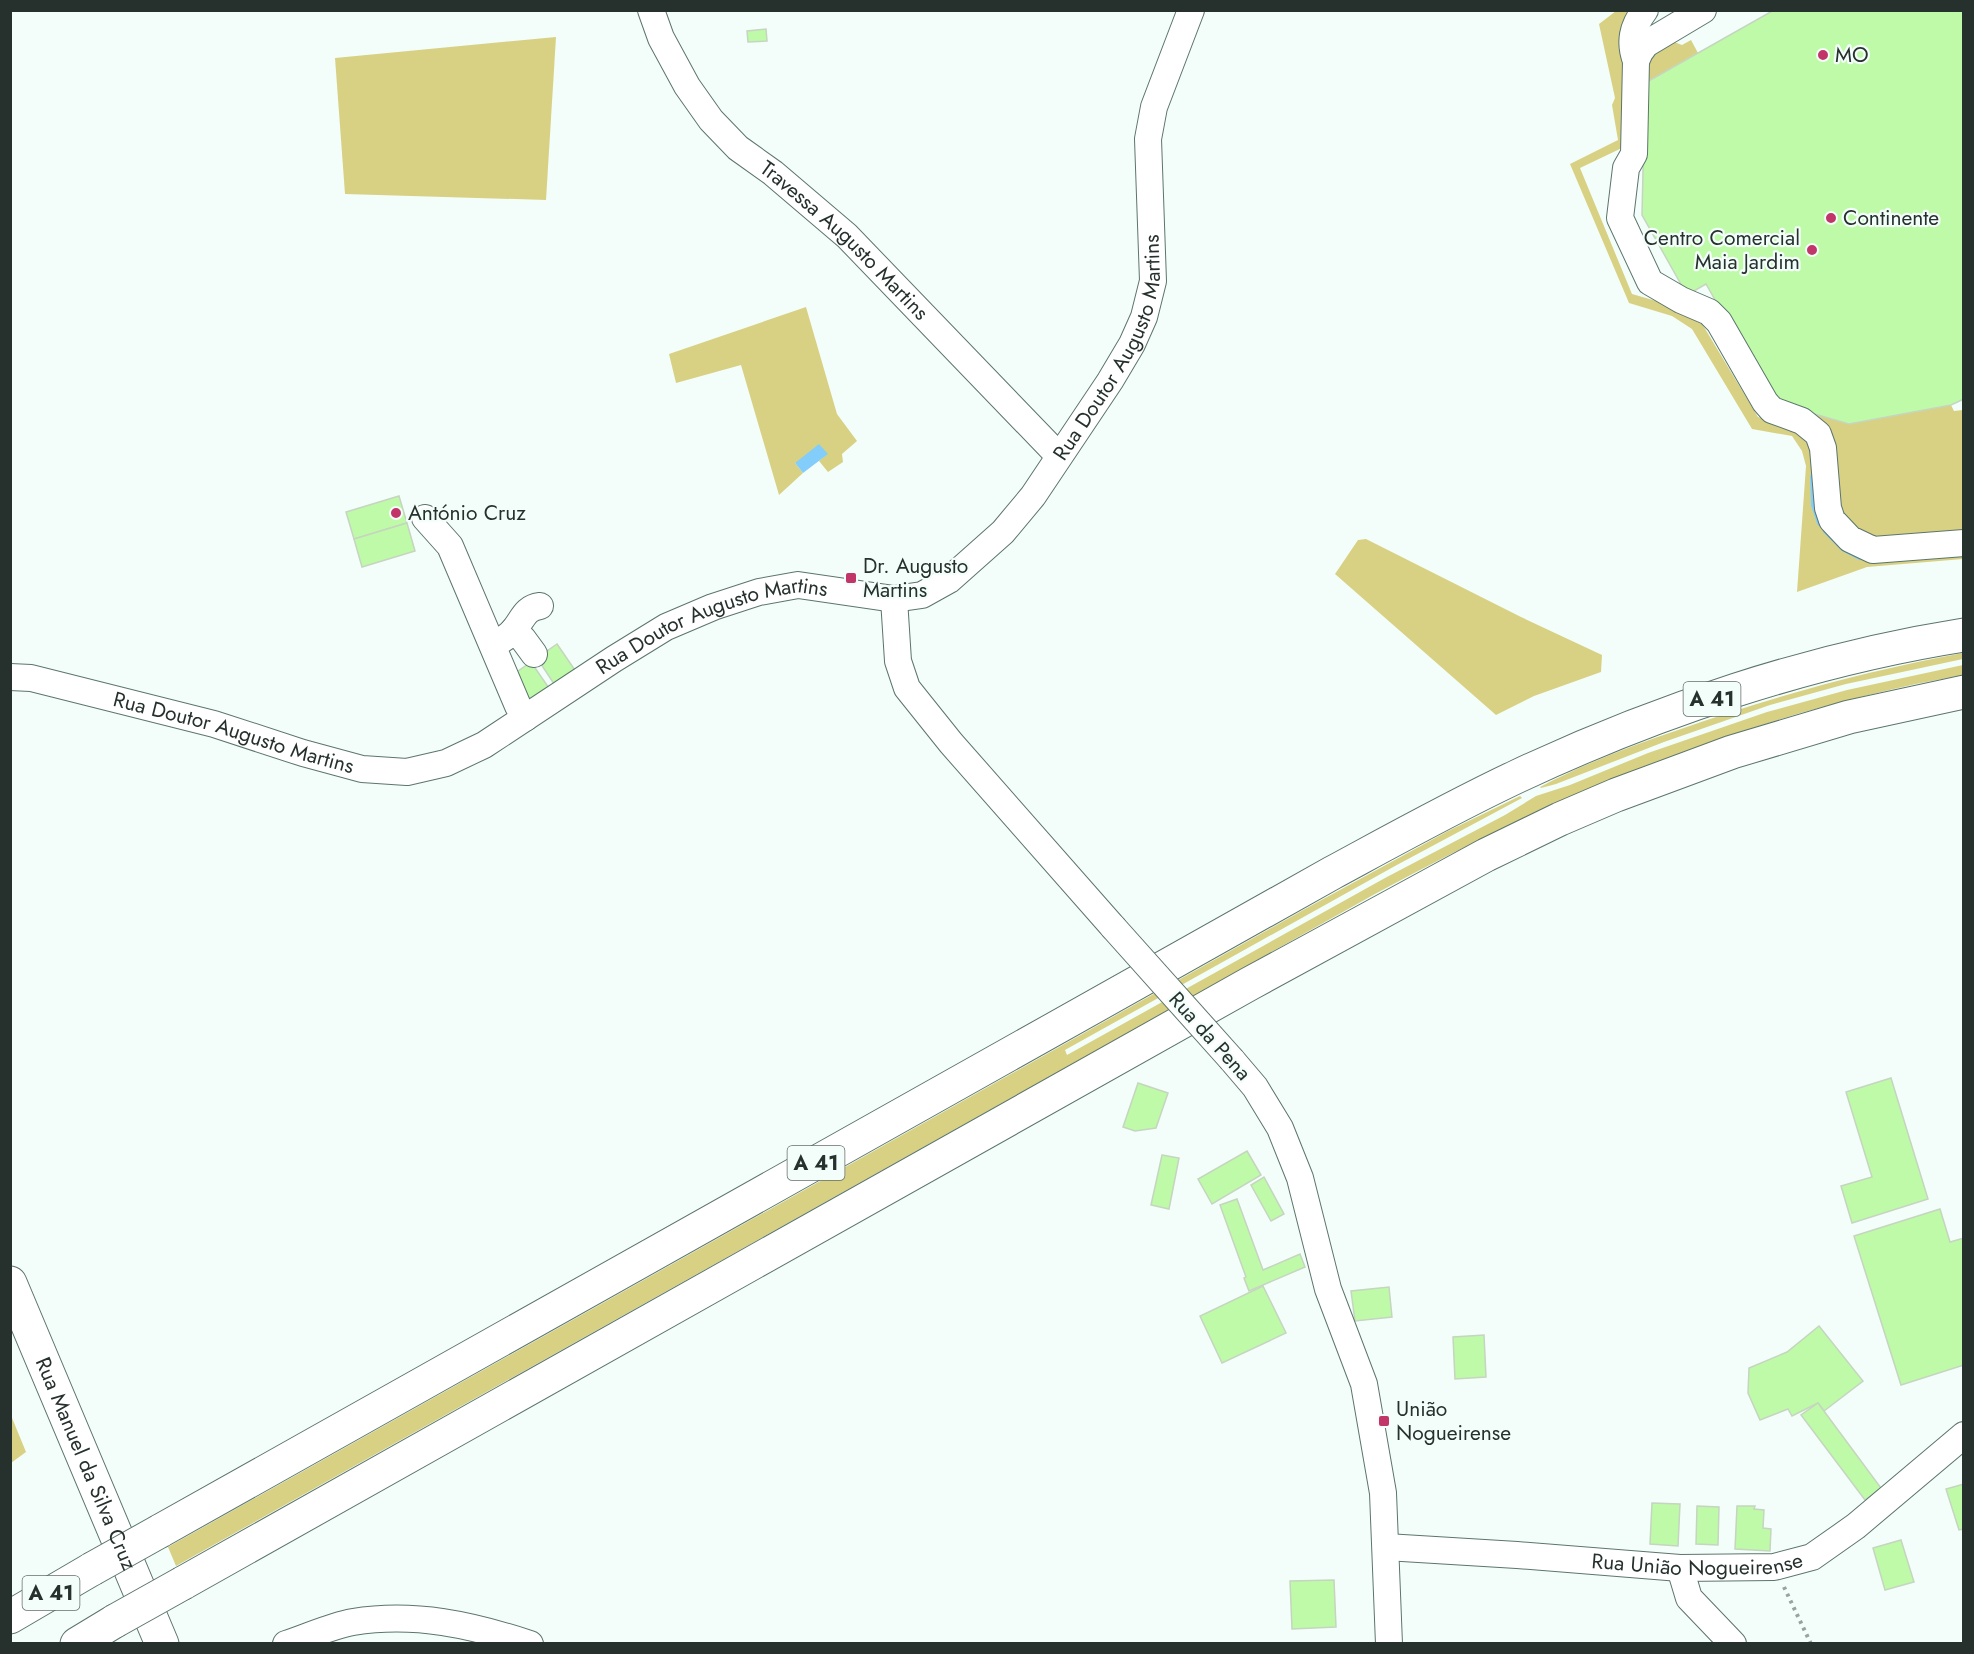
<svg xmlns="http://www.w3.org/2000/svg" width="1974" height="1654" font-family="Jost,sans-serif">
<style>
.green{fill:#d8d184}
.water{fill:#83cdfb}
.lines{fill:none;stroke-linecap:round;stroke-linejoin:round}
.stream{stroke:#83cdfb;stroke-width:6}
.building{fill:#bffaa8;stroke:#c5d5c0;stroke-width:1.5}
.minor-casing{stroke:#5c756c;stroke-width:28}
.major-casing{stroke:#5c756c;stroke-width:35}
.highway-casing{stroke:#5c756c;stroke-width:35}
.path{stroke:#98a39f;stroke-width:4;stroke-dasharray:3 4.5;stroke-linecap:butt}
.minor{stroke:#fff;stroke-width:26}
.major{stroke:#fff;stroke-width:33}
.highway{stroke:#fff;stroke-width:33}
.minor-bridge-casing{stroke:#5c756c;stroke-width:28;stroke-linecap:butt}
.highway-bridge-casing{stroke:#5c756c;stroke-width:35;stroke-linecap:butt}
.minor-bridge{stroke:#fff;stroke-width:26}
.highway-bridge{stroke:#fff;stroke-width:33}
.poi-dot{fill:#c23568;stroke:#f3fefa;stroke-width:2}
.labels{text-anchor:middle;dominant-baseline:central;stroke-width:4.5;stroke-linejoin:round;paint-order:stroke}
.shield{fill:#f3fefa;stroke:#646e6a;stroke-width:1.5}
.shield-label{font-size:20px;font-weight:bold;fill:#26312d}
.poi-label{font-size:21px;fill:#26312d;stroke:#f3fefa;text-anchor:start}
.street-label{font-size:21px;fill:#26312d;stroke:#f3fefa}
</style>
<rect width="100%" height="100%" fill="#f3fefa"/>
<g class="green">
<path d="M 1616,11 L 1639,11 L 1624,147 L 1580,168 L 1632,294 L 1677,307 L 1701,322 L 1758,417 L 1789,426 L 1806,436 L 1812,452 L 1814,505 L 1816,514 L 1828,533 L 1843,548 L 1863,558 L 1963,553 L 1963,559 L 1867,567 L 1797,592 L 1806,466 L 1802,451 L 1792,436 L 1752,429 L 1692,329 L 1672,316 L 1629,303 L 1570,164 L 1618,140 L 1612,105 L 1615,98 L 1599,24 Z"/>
<path d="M 556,37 L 546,200 L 345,194 L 335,58 Z"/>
<path d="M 1669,40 L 1682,45 L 1691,40 L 1698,53 L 1645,83 L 1646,60 Z"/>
<path d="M 806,307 L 837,414 L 857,441 L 842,454 L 843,462 L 828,472 L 819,461 L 827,454 L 795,463 L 803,473 L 779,495 L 741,365 L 676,383 L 669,354 Z"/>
<path d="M 1773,402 L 1849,424 L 1951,405 L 1954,411 L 1963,410 L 1963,537 L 1866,539 L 1836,507 L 1830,454 Z"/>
<path d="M 1366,539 L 1521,617 L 1602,655 L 1601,672 L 1534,696 L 1496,715 L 1335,574 L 1358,540 Z"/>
<path d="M 1963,653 L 1963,659 L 1846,684 L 1770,705 L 1664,742 L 1556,784 L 1541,788 L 1540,787 C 1584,764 1631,746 1678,730 C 1771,697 1866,671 1963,653 Z"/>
<path d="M 1963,665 L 1963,675 C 1755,712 1560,793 1375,894 L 176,1566 L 168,1547 L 1305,909 L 1448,831 L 1520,796 L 1522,798 L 1395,866 L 1065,1050 L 1067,1055 L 1385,878 L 1505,815 L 1536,796 L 1570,785 L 1648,753 L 1767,712 L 1847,690 Z"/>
<path d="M 10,1413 L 26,1452 L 11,1463 L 10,1463 Z"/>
</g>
<path class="water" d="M 819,444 L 828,454 L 803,473 L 795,463 Z"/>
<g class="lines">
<g class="stream">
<path d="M 1813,477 L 1814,505 L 1820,523"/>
<path d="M 1826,531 L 1843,548 L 1860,557"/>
</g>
</g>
<g class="building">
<path d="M 1774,10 L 1964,10 L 1964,399 L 1951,405 L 1849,424 L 1773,402 L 1706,284 L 1687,295 L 1642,215 L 1645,83 Z"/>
<path d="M 766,29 L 767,41 L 748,42 L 747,31 Z"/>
<path d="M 399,496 L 407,523 L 354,539 L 346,512 Z"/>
<path d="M 407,523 L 415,551 L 362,567 L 354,539 Z"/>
<path d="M 557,644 L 577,673 L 556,687 L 537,658 Z"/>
<path d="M 531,662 L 551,691 L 530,705 L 511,676 Z"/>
<path d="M 1891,1078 L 1928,1199 L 1852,1223 L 1841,1186 L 1872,1177 L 1846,1092 Z"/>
<path d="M 1138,1083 L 1168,1093 L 1156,1128 L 1135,1131 L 1123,1127 Z"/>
<path d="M 1247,1151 L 1261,1175 L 1212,1204 L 1198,1179 Z"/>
<path d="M 1162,1155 L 1179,1158 L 1169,1209 L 1151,1205 Z"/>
<path d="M 1264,1177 L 1284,1214 L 1271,1221 L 1251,1185 Z"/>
<path d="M 1237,1199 L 1263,1270 L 1300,1254 L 1305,1267 L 1249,1291 L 1244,1278 L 1246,1277 L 1220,1205 Z"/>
<path d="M 1940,1209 L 1950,1242 L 1964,1238 L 1964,1365 L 1901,1385 L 1854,1236 Z"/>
<path d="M 1263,1286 L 1286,1333 L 1222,1363 L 1200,1316 Z"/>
<path d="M 1389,1287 L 1392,1317 L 1355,1321 L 1351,1291 Z"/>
<path d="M 1819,1326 L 1863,1381 L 1824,1411 L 1818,1403 L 1792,1416 L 1788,1409 L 1760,1420 L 1748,1393 L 1749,1368 L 1787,1352 Z"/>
<path d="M 1484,1335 L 1486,1377 L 1455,1379 L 1453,1337 Z"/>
<path d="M 1818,1403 L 1881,1488 L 1865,1500 L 1801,1415 Z"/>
<path d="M 1964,1484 L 1964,1529 L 1959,1530 L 1946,1489 Z"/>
<path d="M 1652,1503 L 1680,1504 L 1678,1546 L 1650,1544 Z"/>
<path d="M 1697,1506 L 1719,1507 L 1718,1545 L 1696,1544 Z"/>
<path d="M 1737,1506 L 1755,1506 L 1754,1509 L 1764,1510 L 1763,1528 L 1771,1529 L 1770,1551 L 1735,1549 Z"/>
<path d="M 1901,1540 L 1914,1582 L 1885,1590 L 1873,1548 Z"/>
<path d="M 1334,1580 L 1336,1627 L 1292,1629 L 1290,1581 Z"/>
</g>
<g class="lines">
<defs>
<g id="minor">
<path id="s1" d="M 651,10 L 661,38 L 687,86 L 711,120 L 738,148 L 773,173 L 847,236 L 1059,456"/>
<path d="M 1703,10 L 1646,44 L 1640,52 L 1636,61 L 1634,154 L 1626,168 L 1620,218 L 1650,282 L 1681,300 L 1709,312 L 1719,322 L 1765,402 L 1772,410 L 1802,421 L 1818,434 L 1823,448 L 1828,508 L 1832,520 L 1850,539 L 1873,550 L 1964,543"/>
<path d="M 1636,61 C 1629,42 1632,27 1645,10"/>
<path d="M 425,518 L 450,546 L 518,706 L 525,718"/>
<path d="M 894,599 L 898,661 L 907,688 L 951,743 L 1113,927"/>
<path d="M 513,631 L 523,639 L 534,654"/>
<path d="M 493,645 C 500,641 508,637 513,631 C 523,620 524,608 540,606"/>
<path id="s2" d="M 10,677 L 31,678 L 214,724 L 303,753 L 362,769 L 407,772 L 446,763 L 484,745 L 614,659 L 666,627 L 713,607 L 759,592 L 798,585 L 894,599 L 922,595 L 949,580 L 1003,532 L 1033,496 L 1110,381 L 1132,344 L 1144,317 L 1153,281 L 1148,139 L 1154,107 L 1191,10"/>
<path d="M 1232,1060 L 1255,1087 L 1280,1128 L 1300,1178 L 1328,1289 L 1364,1384 L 1383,1493 L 1389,1644"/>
<path id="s3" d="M 1386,1547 L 1517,1555 L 1680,1568 L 1774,1567 L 1812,1557 L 1856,1526 L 1964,1435"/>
<path d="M 1680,1568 L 1689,1598 L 1733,1644"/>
<path d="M 286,1644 C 308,1637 330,1626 353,1622 C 415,1612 472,1625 530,1644"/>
</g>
<g id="major">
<path id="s4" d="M 10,1283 L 162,1644"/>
</g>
<g id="highway">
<path d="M 160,1531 L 1332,873 C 1393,840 1454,806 1518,776 C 1656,711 1812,659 1964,635"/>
<path d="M 183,1583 L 1249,984 L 1486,855 L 1560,819 L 1616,795 L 1732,752 L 1849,717 L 1964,692"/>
<path d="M 10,1617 L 92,1569"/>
<path d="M 77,1644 L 115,1621"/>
</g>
</defs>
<use href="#minor" class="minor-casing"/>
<use href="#major" class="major-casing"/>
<use href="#highway" class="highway-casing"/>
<path class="path" d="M 1784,1587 L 1811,1644"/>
<use href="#minor" class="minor"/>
<use href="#major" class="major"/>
<use href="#highway" class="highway"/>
<defs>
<path id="minor-bridge" d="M 1113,927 L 1232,1060"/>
<g id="highway-bridge">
<path d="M 92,1569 L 160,1531"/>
<path d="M 115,1621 L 183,1583"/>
</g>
</defs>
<use href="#minor-bridge" class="minor-bridge-casing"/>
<use href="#highway-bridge" class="highway-bridge-casing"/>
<use href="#minor-bridge" class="minor-bridge"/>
<use href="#highway-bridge" class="highway-bridge"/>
</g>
<g class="poi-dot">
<circle cx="1823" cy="55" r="6"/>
<circle cx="1831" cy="218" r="6"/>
<circle cx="1812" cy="250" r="6"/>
<circle cx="396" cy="513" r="6"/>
<rect x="845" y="572" width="12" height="12" rx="3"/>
<rect x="1378" y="1415" width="12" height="12" rx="3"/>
</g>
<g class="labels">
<g class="shield">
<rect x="1683.5" y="682" width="57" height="34" rx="4.5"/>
<rect x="787.5" y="1146" width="57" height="34" rx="4.5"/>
<rect x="22.5" y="1576" width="57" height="34" rx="4.5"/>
</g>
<g class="shield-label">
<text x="1712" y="699">A 41</text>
<text x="816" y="1163">A 41</text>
<text x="51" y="1593">A 41</text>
</g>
<g class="poi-label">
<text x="1835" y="55">MO</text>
<text x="1843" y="218">Continente</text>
<text x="1800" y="238" text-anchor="end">Centro Comercial<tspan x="1800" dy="24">Maia Jardim</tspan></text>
<text x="408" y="513">António Cruz</text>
<text x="863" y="566">Dr. Augusto<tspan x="863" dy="24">Martins</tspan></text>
<text x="1396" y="1409">União<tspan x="1396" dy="24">Nogueirense</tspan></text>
</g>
<g class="street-label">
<text stroke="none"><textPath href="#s1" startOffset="306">Travessa Augusto Martins</textPath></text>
<text stroke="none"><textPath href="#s2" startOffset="1293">Rua Doutor Augusto Martins</textPath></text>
<text stroke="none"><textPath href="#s2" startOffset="753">Rua Doutor Augusto Martins</textPath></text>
<text stroke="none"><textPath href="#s2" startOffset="231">Rua Doutor Augusto Martins</textPath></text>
<text transform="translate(1210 1036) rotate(48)">Rua da Pena</text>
<text stroke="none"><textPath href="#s4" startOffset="196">Rua Manuel da Silva Cruz</textPath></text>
<text stroke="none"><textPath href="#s3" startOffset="312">Rua União Nogueirense</textPath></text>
</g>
</g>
<rect width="1974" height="1654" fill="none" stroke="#26312d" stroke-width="24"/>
</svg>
